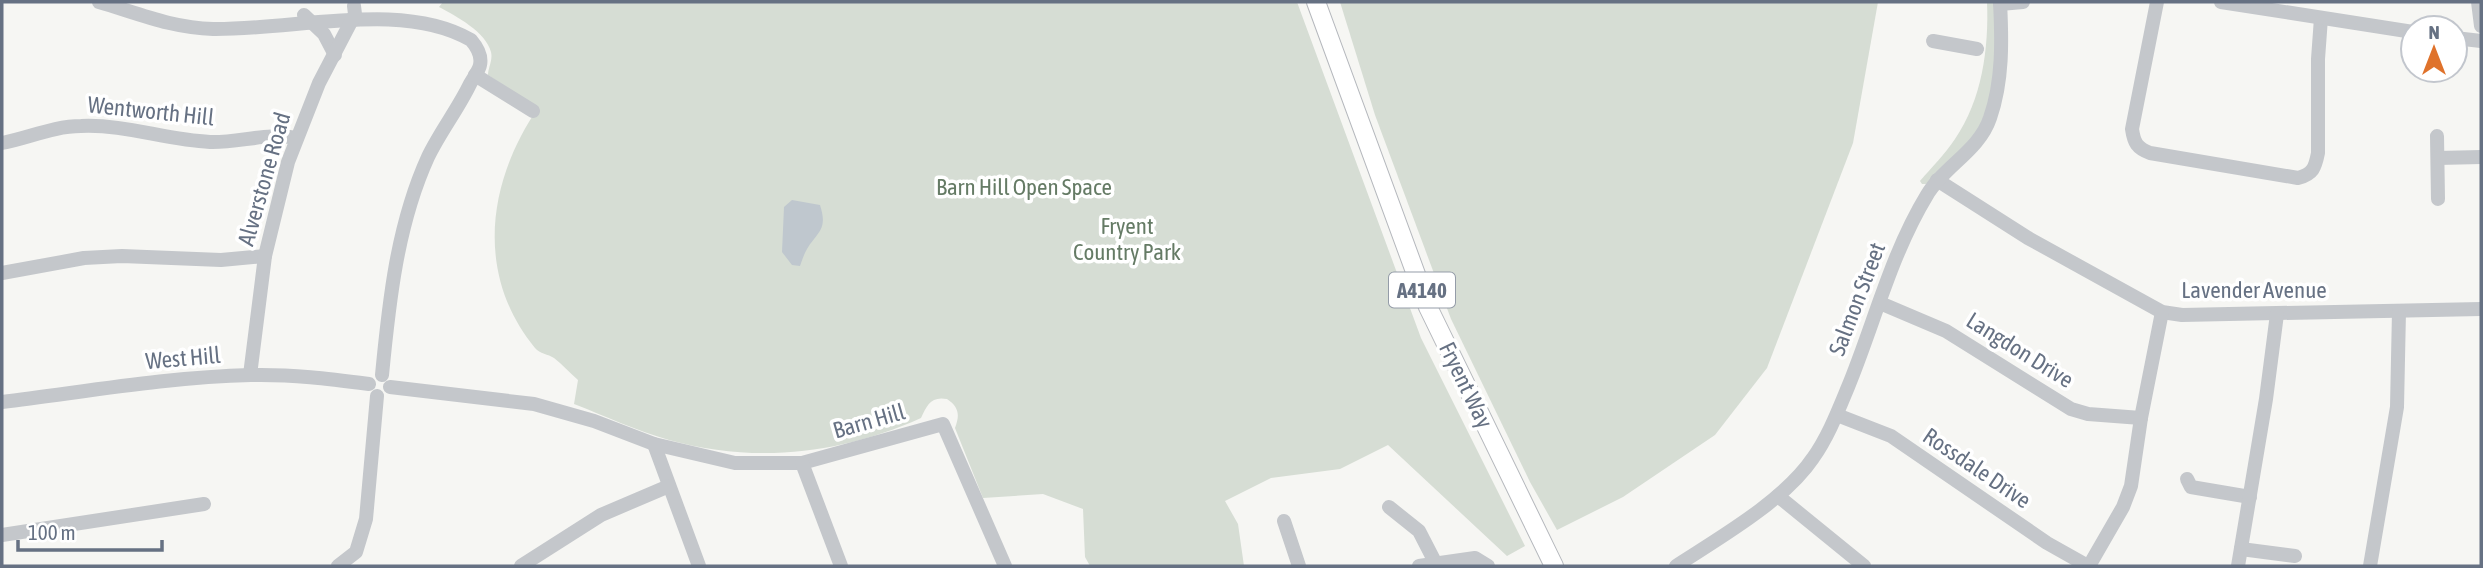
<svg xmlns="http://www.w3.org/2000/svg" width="2483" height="568" font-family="'Asap Condensed',sans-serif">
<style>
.green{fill:#d6ddd4}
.water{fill:#bfc7ce}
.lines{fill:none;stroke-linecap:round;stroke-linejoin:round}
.major-casing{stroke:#b5b8bd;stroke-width:20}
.minor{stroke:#c4c7cb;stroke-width:14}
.major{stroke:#fff;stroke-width:18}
.labels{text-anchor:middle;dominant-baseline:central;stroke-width:7;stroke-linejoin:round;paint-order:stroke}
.shield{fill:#fff;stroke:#949ca8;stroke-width:2}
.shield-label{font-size:21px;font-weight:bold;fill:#667183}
.street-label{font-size:23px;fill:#667183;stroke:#fff}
.park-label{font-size:23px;fill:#657b65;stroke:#fff}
</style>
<rect width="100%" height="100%" fill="#f6f6f3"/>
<g class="green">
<path d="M 443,2 L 1297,2 L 1421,338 L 1525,546 L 1507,556 L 1388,445 L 1340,469 L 1271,478 L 1225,501 L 1238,524 L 1244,566 L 1090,566 L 1085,557 L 1083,509 L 1043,494 L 983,498 L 955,428 C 960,415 959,407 947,399 C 931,396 927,405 921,418 C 841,454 755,464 669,440 C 637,431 605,416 574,404 L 578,380 C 570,373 562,364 554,358 C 548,354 540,354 535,348 C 475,275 487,182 538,108 L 488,75 C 488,68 493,60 491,52 C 486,32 456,16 439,7 Z"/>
<path d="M 1340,2 L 1878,2 L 1853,143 L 1767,368 L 1715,435 L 1623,497 L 1557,530 L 1530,482 L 1451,319 L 1375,115 Z"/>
<path d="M 1987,2 L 1997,2 C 1996,43 1999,93 1978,129 C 1966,151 1944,167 1926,184 L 1922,184 L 1920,181 C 1932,167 1945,154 1955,139 C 1982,100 1989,48 1987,2 Z"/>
</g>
<path class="water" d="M 792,200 L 820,205 C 828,230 818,231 807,249 C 804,254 802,260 800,266 L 792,265 L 782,252 L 784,207 Z"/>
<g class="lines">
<defs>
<path id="major" d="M 1316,2 L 1428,307 L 1554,566"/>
</defs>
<use href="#major" class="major-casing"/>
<g class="minor">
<path d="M 99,2 C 137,13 172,28 213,29 C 296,30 403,0 471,40 C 477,47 482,56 480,65 C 479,71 473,78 470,84 C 458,109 440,132 428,157 C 397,225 389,302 382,375"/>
<path d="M 2157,2 L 2132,129 C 2134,143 2137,148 2150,153 L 2298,178 C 2313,174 2315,168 2318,153 L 2318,59 L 2321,18"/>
<path d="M 2221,2 L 2413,32"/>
<path d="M 2478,2 L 2481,26"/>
<path d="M 2000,4 L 2023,2"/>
<path d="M 304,15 L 324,34 L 335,55"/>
<path d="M 2455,38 L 2481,41"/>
<path d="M 1933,41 L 1977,49"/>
<path d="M 475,75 L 533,111"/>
<path d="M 2437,136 L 2438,199"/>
<path d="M 2,143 C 28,138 54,126 81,126 C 125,124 166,140 210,142 C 239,143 268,132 297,138"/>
<path d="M 2438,158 L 2481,157"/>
<path d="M 1937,180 L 2028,238 L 2162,312 L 2182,315 L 2481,309"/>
<path d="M 2,273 L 84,258 L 122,256 L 221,260 L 265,256"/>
<path d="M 1880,303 L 1946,331 L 2071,409 L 2088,414 L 2141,418"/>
<path d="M 250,375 L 265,256 L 288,162 L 319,83 L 355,14 L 354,6"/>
<path d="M 390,387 L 534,404 L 594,421 L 654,444 L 735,463 L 802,463 L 943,424 L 1005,566"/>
<path d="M 2,402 C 84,392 168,377 251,375 C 291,374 330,379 369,384"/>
<path d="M 1837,415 L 1891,436 L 2047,543 L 2088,566"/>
<path d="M 654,444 L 699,566"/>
<path d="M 802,463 L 841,566"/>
<path d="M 2187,479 L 2191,487 L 2250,497"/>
<path d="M 1778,496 L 1864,566"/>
<path d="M 1389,507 L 1419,531 L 1436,564"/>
<path d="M 1284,521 L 1299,566"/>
<path d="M 2,535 L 204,504"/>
<path d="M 2241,549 L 2295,556"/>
<path d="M 338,566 L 356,552 L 366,519 L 377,396"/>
<path d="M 521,566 L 601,515 L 669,486"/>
<path d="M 1419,566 L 1475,558 L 1488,566"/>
<path d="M 1676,566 C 1719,538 1784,501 1813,458 C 1828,437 1838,411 1848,387 C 1874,324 1891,254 1927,195 C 1944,166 1979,151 1990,118 C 2003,81 2002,40 2000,2"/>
<path d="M 2089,566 L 2123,507 L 2131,486 L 2141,418 L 2162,312"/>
<path d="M 2238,566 L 2266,399 L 2277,314"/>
<path d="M 2370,566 L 2397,407 L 2399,311"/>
</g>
<use href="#major" class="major"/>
</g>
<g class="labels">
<rect class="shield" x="1389" y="272.5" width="66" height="35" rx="5"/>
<g class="shield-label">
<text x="1422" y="290">A4140</text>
</g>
<g class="street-label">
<text transform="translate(151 111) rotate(6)">Wentworth Hill</text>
<text transform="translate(264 179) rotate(-74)">Alverstone Road</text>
<text x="2254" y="290">Lavender Avenue</text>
<text transform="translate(1857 299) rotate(-69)">Salmon Street</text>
<text transform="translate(2020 350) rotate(32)">Langdon Drive</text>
<text transform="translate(183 358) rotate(-5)">West Hill</text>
<text transform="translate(1466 385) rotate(64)">Fryent Way</text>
<text transform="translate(869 421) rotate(-16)">Barn Hill</text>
<text transform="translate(1977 468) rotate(34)">Rossdale Drive</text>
</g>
<g class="park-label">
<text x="1024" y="187">Barn Hill Open Space</text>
<text x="1127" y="226">Fryent<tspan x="1127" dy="26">Country Park</tspan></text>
</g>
</g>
<rect width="2483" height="568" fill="none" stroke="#667183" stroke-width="7"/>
<g transform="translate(2434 49)"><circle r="33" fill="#ffffff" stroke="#c2c6cd" stroke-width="2"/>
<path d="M0-5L12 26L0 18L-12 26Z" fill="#df722b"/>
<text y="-10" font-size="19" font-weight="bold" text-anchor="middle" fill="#667183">N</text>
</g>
<path d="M18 540v10h144v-10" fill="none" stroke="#667183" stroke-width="3.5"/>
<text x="28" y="540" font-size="21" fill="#667183" stroke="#ffffff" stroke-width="5" paint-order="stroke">100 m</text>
</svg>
